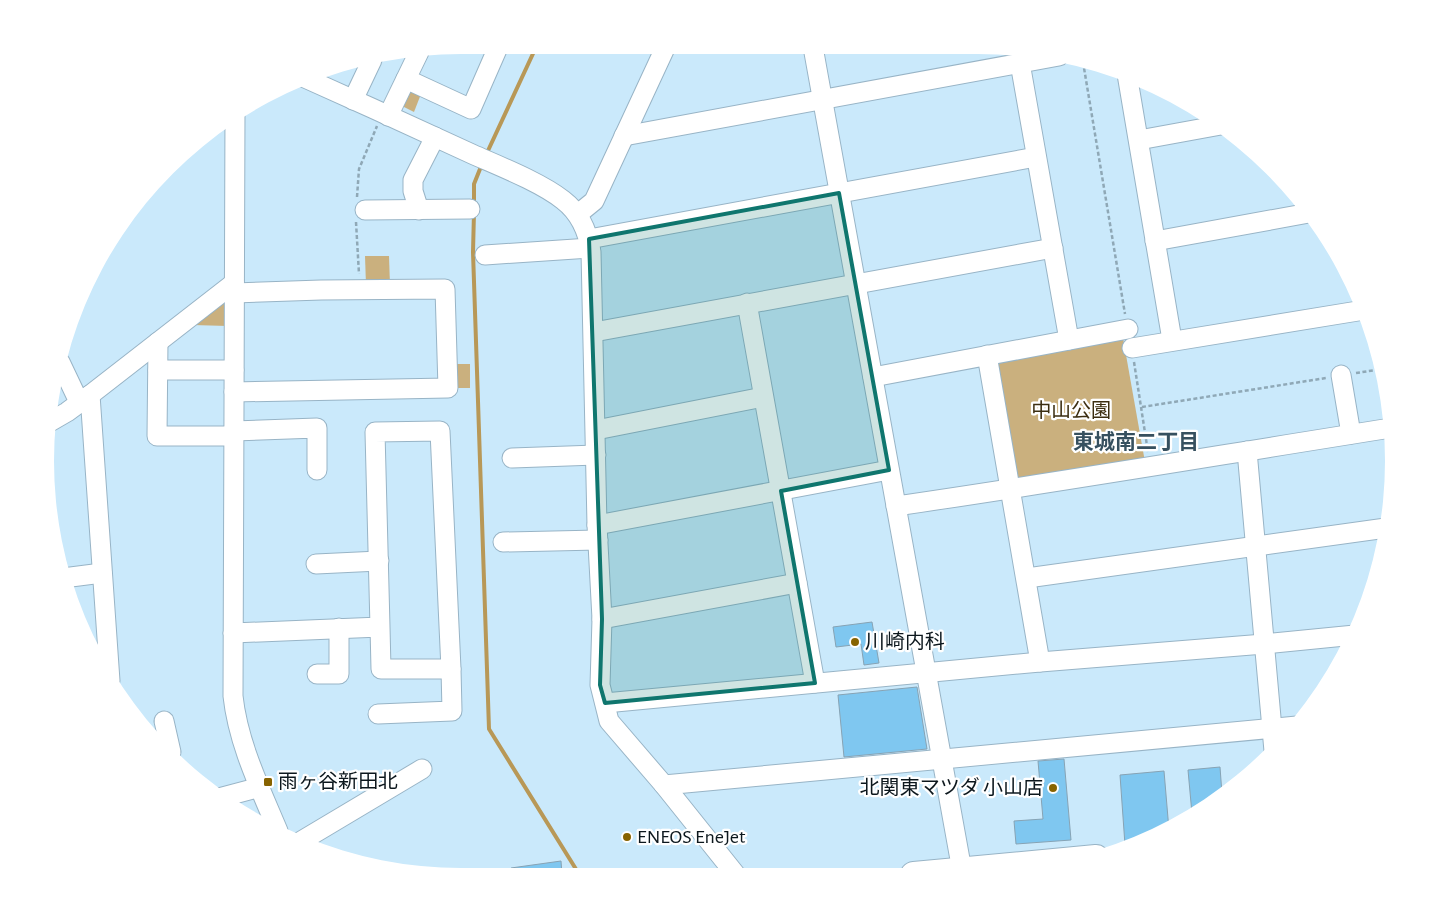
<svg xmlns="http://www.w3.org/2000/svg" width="1439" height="922" font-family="'Alegreya Sans','Noto Sans JP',sans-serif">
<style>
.green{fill:#cab07e}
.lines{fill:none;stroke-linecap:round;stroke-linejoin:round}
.stream{stroke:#b89857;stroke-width:4}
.building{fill:#7fc7f0;stroke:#87a3b4}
.minor-casing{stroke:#98b4c6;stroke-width:21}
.highway-casing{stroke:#98b4c6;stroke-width:30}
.path{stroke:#8fa8b6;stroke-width:2.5;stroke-dasharray:4 2.5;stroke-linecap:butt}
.minor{stroke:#fff;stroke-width:19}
.highway{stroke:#fff;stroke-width:28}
.marked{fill:#0f766e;fill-opacity:0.2;stroke:#0f766e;stroke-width:4;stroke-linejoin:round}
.poi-dot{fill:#876300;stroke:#fff;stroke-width:2}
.labels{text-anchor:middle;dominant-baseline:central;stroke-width:4.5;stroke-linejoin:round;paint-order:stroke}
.park-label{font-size:20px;fill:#3c2e11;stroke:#fff}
.poi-label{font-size:20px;fill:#0c171d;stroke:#fff;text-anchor:start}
.neighbourhood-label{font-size:21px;font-weight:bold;fill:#36505f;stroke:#fff}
</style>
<rect width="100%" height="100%" fill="#cae9fb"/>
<g class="green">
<path d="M 407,86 L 421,94 L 414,112 L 398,104 Z"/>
<path d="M 365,256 L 389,256 L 390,285 L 366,285 Z"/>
<path d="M 228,293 L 228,326 L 192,325 Z"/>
<path d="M 1123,338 L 1145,462 L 1020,483 L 1014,478 L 994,362 Z"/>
<path d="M 452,364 L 470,364 L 470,388 L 453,388 Z"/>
</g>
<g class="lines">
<g class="stream">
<path d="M 486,155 L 537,45"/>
<path d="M 474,205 L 474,184 L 482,164"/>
<path d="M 474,212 L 473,252 L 489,729 L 579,874"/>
</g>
</g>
<g class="building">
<path d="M 872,622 L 879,663 L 864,665 L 861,644 L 836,647 L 833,627 Z"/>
<path d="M 917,687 L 927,749 L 844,757 L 838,695 Z"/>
<path d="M 1064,759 L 1071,840 L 1016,844 L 1014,821 L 1043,819 L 1038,761 Z"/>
<path d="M 1220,767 L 1222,794 L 1192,814 L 1188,770 Z"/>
<path d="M 1164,771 L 1169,830 L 1162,834 L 1137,844 L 1125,845 L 1120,775 Z"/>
<path d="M 561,861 L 562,874 L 511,874 L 511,868 Z"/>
</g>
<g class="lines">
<defs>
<g id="minor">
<path d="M 813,47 L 963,876"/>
<path d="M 1020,63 L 1069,340"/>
<path d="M 1127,74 L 1172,340"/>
<path d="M 305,78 C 361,103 416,128 472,154 C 499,166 540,182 563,200 C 580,213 588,232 591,252 L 597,525 L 602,619 L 600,685 L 609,721 L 664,785 L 736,875"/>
<path d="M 406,79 L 471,109 L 499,45"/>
<path d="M 353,100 L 372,60"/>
<path d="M 235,112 L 233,696 C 238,743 260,788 278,831"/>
<path d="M 388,116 L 419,52"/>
<path d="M 624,136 L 1059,56"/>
<path d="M 1139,140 L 1221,125"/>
<path d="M 365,210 L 470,209"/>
<path d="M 419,210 L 413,191 L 413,180 L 435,137"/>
<path d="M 578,214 L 594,201 L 666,46"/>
<path d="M 589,239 L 1036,157"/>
<path d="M 1155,241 L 1309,213"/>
<path d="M 485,255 L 590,248"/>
<path d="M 747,303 L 815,683"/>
<path d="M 594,332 L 1053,248"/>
<path d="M 158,342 L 157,436 L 233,436"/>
<path d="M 1132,348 L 1364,310"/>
<path d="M 987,355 L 1040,662"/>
<path d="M 60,362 L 79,402"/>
<path d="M 158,370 L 234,370"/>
<path d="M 1341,375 L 1351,434"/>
<path d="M 873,377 L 1128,329"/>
<path d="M 234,392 L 448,388 L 445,289 L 321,290 L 234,293"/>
<path d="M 90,395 L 110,681"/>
<path d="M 48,423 L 67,412 L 90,395 L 234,283"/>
<path d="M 596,430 L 763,397"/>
<path d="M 233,431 L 317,428 L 317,470"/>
<path d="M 1247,451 L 1274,751"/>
<path d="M 512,458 L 596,455"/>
<path d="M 896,506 C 1061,482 1226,454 1391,428"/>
<path d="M 597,525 L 889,470"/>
<path d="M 503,542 L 598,540"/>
<path d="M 316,564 L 379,561"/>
<path d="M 63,578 L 102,573"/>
<path d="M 1027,578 L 1386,528"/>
<path d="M 602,619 L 797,583"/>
<path d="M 233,633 L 380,627 L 381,669 L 451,669 L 440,431 L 375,432 L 380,627"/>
<path d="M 317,674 L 339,674 L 339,628"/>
<path d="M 605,703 L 1040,662 L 1264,644 L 1355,635"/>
<path d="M 378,714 L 452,711 L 451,669"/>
<path d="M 164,721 L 171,752"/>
<path d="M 664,785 L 1297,726"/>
<path d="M 219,798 L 260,787"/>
<path d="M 298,843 L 422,769"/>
</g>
<path id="highway" d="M 914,876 L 1096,859"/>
</defs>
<use href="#minor" class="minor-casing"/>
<use href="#highway" class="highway-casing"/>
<g class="path">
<path d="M 1083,62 L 1125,314"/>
<path d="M 357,197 L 359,169 L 377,126"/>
<path d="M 356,222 L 359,274"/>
<path d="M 1134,362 L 1148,452"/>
<path d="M 1356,373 L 1382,369"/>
<path d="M 1142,407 L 1326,378"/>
</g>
<use href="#minor" class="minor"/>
<use href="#highway" class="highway"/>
</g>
<path class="marked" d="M 839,193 L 889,470 L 781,491 L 815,683 L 605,703 L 600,685 L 602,619 L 589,239 Z"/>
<g class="poi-dot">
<circle cx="855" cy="642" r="5"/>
<rect x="263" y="777" width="10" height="10" rx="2.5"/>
<circle cx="1053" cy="788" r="5"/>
<circle cx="627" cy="837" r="5"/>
</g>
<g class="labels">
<g class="park-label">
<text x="1071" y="411">中山公園</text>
</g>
<g class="poi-label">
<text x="865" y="642">川崎内科</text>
<text x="278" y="782">雨ヶ谷新田北</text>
<text x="1043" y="788" text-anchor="end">北関東マツダ 小山店</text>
<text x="637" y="837">ENEOS EneJet</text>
</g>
<g class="neighbourhood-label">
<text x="1136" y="442">東城南二丁目</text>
</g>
</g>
<path d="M0 0H1439V922H0ZM461 54H978A407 407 0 0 1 1385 461V461A407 407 0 0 1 978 868H461A407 407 0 0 1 54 461V461A407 407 0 0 1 461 54Z" fill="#fff" fill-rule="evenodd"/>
</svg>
